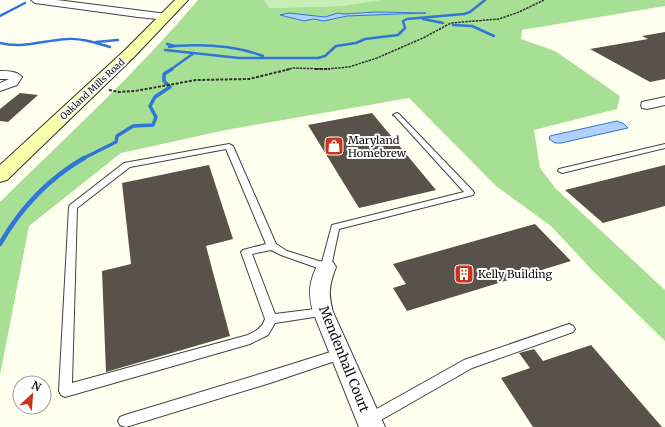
<svg xmlns="http://www.w3.org/2000/svg" width="665" height="427" font-family="Merriweather,serif">
<style>
.green{fill:#c8edb6}
.forest{fill:#a7e094}
.water{fill:#b0d1fb;stroke:#3075d9}
.lines{fill:none;stroke-linecap:round;stroke-linejoin:round}
.stream-far2{stroke:#3075d9;stroke-width:2.5}
.stream-far1{stroke:#3075d9;stroke-width:3.5}
.stream{stroke:#3075d9;stroke-width:4.5}
.building{fill:#58524a}
.lane-casing{stroke:#424242;stroke-width:2}
.street-casing{stroke:#424242;stroke-width:2}
.secondary-casing{stroke:#313131;stroke-width:2}
.path-far1{stroke:#313131;stroke-width:1.5;stroke-dasharray:2.5 1;stroke-linecap:butt}
.path{stroke:#313131;stroke-width:2;stroke-dasharray:3 1.5;stroke-linecap:butt}
.lane{fill:#fff;fill-rule:evenodd}
.street{fill:#fff;fill-rule:evenodd}
.secondary{fill:#f8ffab;fill-rule:evenodd}
.labels{text-anchor:middle;dominant-baseline:central;stroke-width:4;stroke-linejoin:round;paint-order:stroke}
.far-street-label{font-size:9px;fill:#0f0f0f;stroke:#fff}
.poi-label{font-size:11px;fill:#0f0f0f;stroke:#fff;text-anchor:start}
.near-street-label{font-size:13px;fill:#0f0f0f;stroke:#fff}
</style>
<rect width="100%" height="100%" fill="#fffff0"/>
<path class="green" d="M 264,0 L 380,0 L 341,6 L 269,8 Z"/>
<path class="forest" d="M 198,0 L 264,0 L 269,8 L 341,6 L 380,0 L 665,0 L 665,6 L 522,30 L 521,39 L 555,51 L 620,96 L 617,109 L 534,130 L 540,168 L 556,189 L 665,290 L 665,341 L 593,271 L 551,226 L 496,186 L 409,98 L 226,130 L 121,153 L 29,226 L 0,375 L 0,202 C 67,136 137,72 198,0 Z"/>
<g class="water">
<path d="M 376,12 L 426,13 L 347,16 L 324,21 L 313,19 L 304,21 L 280,15 L 289,13 L 325,17 L 338,13 L 344,14 Z"/>
<path d="M 617,121 L 624,124 L 628,128 L 561,143 L 555,143 L 549,139 L 550,136 L 554,135 Z"/>
</g>
<g class="lines">
<g class="stream-far2">
<path d="M 0,16 L 25,3"/>
<path d="M 423,19 L 443,23"/>
<path d="M 453,25 L 472,26 L 494,36"/>
<path d="M 96,42 L 118,40"/>
<path d="M 0,43 C 23,49 44,40 68,39 C 82,38 96,43 110,47"/>
<path d="M 167,44 L 175,46 L 169,47"/>
<path d="M 175,46 C 205,44 234,45 263,56"/>
<path d="M 165,50 L 239,58 L 318,58 L 325,56 L 336,46 L 356,43 L 365,39 L 398,35 L 405,28 L 403,21 L 407,19 L 464,14 L 470,12 L 485,0"/>
<path d="M 170,70 L 194,53"/>
</g>
<path class="stream-far1" d="M 82,159 L 116,142 L 117,136 L 133,126 L 153,125 L 156,117 L 150,106 L 155,97 L 170,87 L 164,81 L 164,74 L 172,69"/>
<path class="stream" d="M 0,244 C 20,209 48,179 84,158"/>
</g>
<g class="building">
<path d="M 665,32 L 665,79 L 650,82 L 590,49 L 648,39 L 642,36 Z"/>
<path d="M 20,93 L 38,95 L 8,122 L 0,121 L 0,109 Z"/>
<path d="M 372,113 L 436,190 L 359,208 L 308,125 Z"/>
<path d="M 209,165 L 233,239 L 206,246 L 230,336 L 106,372 L 102,271 L 131,264 L 122,183 Z"/>
<path d="M 665,165 L 665,206 L 603,223 L 565,190 Z"/>
<path d="M 535,224 L 571,261 L 407,311 L 393,288 L 406,284 L 393,264 Z"/>
<path d="M 591,345 L 662,427 L 533,427 L 501,378 L 530,368 L 519,353 L 534,349 L 543,361 Z"/>
</g>
<g class="lines">
<defs>
<g id="lane">
<path d="M 397,113 L 399,114 L 473,191 L 474,193 L 473,195 L 339,229 L 331,267 L 330,270 L 326,271 L 281,255 L 271,250 L 252,254 L 275,314 L 323,308 L 327,309 L 328,312 L 327,315 L 275,323 L 268,335 L 250,344 L 65,397 L 61,395 L 59,391 L 69,207 L 70,205 L 124,163 L 229,144 L 233,146 L 276,244 L 287,251 L 322,262 L 332,225 L 464,192 L 395,116 L 393,115 ZM 226,149 L 266,244 L 243,250 L 241,252 L 265,319 C 262,328 256,331 248,335 L 72,383 L 77,208 L 130,167 Z"/>
<path d="M 665,144 L 665,148 L 562,173 L 558,171 L 559,169 Z"/>
<path d="M 569,324 L 573,326 L 575,329 L 573,332 L 472,368 L 374,424 L 369,426 L 364,424 L 362,420 L 364,416 L 464,360 Z"/>
<path d="M 340,349 L 344,350 L 346,354 L 344,358 L 270,383 L 126,427 L 120,425 L 118,421 L 120,417 L 125,415 L 270,371 Z"/>
</g>
<g id="street">
<path d="M 31,0 L 57,0 L 167,14 L 172,17 L 167,20 L 138,17 L 35,3 Z"/>
<path d="M 0,71 C 7,71 17,71 22,77 L 17,85 L 0,91 L 0,83 L 9,79 L 0,79 Z"/>
<path d="M 665,97 L 665,105 L 647,109 L 642,108 L 641,105 L 642,102 Z"/>
<path d="M 326,260 L 333,262 L 336,267 C 329,286 328,293 333,312 L 385,427 L 359,427 L 313,312 C 308,292 309,281 319,262 Z"/>
</g>
<path id="secondary" d="M 175,0 L 188,0 L 134,57 L 7,180 L 0,182 L 0,165 L 124,51 Z"/>
</defs>
<use href="#lane" class="lane-casing"/>
<use href="#street" class="street-casing"/>
<use href="#secondary" class="secondary-casing"/>
<path class="path-far1" d="M 286,70 L 293,68 L 326,69 L 349,67 L 377,58 L 423,38 L 451,23 L 499,19 L 519,12 L 544,0"/>
<g class="path">
<path d="M 315,69 L 330,69"/>
<path d="M 109,90 L 119,92 L 135,91 L 196,80 L 249,79 L 290,69"/>
</g>
<use href="#lane" class="lane"/>
<use href="#street" class="street"/>
<use href="#secondary" class="secondary"/>
</g>
<defs>
<symbol id="shop-square" viewBox="-11 -11 22 22"><rect x="-9" y="-9" width="18" height="18" rx="4" fill="#cb331a" stroke="#fff"/><path d="M-5-2.5h2.3a2.7 3.5 0 0 1 5.4 0H5L5.5 6h-11ZM-1.5-2.5h3a1.5 2.3 0 0 0-3 0Z" fill="#fff"/></symbol>
<symbol id="building-square" viewBox="-11 -11 22 22"><rect x="-9" y="-9" width="18" height="18" rx="4" fill="#cb331a" stroke="#fff"/><path d="M-4-6H4V6H1V3H-1V6H-4ZM-2.5-4.3h1.7v1.8h-1.7ZM.8-4.3h1.7v1.8H.8ZM-2.5-1h1.7V.8h-1.7ZM.8-1h1.7V.8H.8Z" fill="#fff"/></symbol>
</defs>
<g fill-rule="evenodd">
<use href="#shop-square" x="323" y="135" width="22" height="22"/>
<use href="#building-square" x="453" y="263" width="22" height="22"/>
</g>
<g class="labels">
<g class="far-street-label">
<text transform="translate(92 89) rotate(-43)">Oakland Mills Road</text>
</g>
<g class="poi-label">
<text x="348" y="140">Maryland<tspan x="348" dy="13">Homebrew</tspan></text>
<text x="478" y="274">Kelly Building</text>
</g>
<g class="near-street-label">
<text transform="translate(344 359) rotate(68)">Mendenhall Court</text>
</g>
</g>
<g transform="translate(32 395) rotate(26)"><circle r="19" fill="#ffffff" stroke="#9f9f9f"/>
<path d="M0-3L7 15L0 10L-7 15Z" fill="#cb331a"/>
<text y="-6" font-size="11" font-weight="bold" text-anchor="middle" fill="#0f0f0f">N</text>
</g>
</svg>
